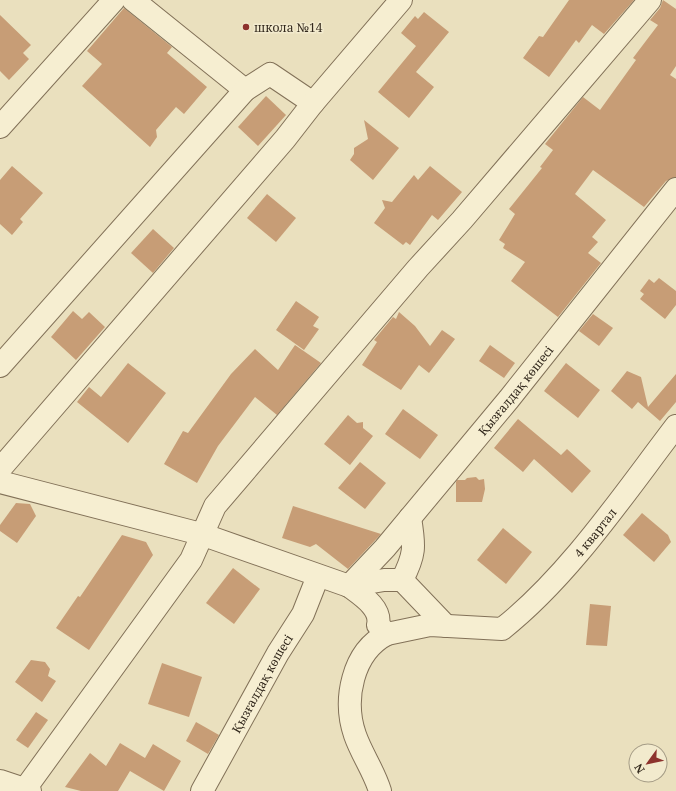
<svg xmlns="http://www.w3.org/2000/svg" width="676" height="791" font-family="'Noto Serif',serif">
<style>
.building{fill:#c79d76}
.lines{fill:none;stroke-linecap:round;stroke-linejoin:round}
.minor-casing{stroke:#827158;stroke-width:24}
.minor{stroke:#f6eed1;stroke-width:22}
.poi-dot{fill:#8d322c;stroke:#f2eacd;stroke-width:1.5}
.labels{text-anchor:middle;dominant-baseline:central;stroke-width:3;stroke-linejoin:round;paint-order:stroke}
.poi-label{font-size:12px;fill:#32281c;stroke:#f2eacd;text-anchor:start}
.street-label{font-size:12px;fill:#32281c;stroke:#f2eacd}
</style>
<rect width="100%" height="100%" fill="#eae0be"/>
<g class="building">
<path d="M 569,0 L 634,0 L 604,34 L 592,25 L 579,43 L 576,40 L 549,77 L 523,58 L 539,36 L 543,37 Z"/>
<path d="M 663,0 L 676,9 L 676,66 L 670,75 L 676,79 L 676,177 L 666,181 L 644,207 L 593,170 L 575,194 L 606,220 L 592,237 L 598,242 L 588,253 L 601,263 L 558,317 L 511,281 L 525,262 L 503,248 L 505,244 L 499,240 L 515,214 L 509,209 L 542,168 L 540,167 L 553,150 L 545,144 L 583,97 L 600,110 L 636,60 L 633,58 L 658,25 L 650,20 L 660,8 Z"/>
<path d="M 124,8 L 172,47 L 167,53 L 207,87 L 184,114 L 176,107 L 156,130 L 157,137 L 150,147 L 82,86 L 102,64 L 87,51 Z"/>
<path d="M 424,12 L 449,32 L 416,72 L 434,87 L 409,118 L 378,92 L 416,46 L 401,33 L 415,16 L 418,19 Z"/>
<path d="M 0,15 L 31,45 L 23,53 L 29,59 L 9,80 L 0,71 Z"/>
<path d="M 266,96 L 286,115 L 258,146 L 238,127 Z"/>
<path d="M 364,120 L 399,148 L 373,180 L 350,160 L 354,154 L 354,148 L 368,139 Z"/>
<path d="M 12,166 L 43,193 L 20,219 L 23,222 L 12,235 L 0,224 L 0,180 Z"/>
<path d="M 430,166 L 462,192 L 438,220 L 432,215 L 410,245 L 406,242 L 403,245 L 374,223 L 385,208 L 382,200 L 392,202 L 414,175 L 418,180 Z"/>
<path d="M 267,194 L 296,218 L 276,242 L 247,218 Z"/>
<path d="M 153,229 L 174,248 L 153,273 L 131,253 Z"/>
<path d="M 659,278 L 676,291 L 676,305 L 665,319 L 640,299 L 644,294 L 640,291 L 649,279 L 654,283 Z"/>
<path d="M 296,301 L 319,317 L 313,326 L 319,329 L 304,350 L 276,330 Z"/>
<path d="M 73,311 L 82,319 L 89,312 L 105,327 L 76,360 L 51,337 Z"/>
<path d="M 399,312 L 415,326 L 430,346 L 442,330 L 455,339 L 429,373 L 419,365 L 401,390 L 362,365 L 377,342 L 374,340 L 393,317 L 396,319 Z"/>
<path d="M 593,314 L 613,328 L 599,346 L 579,331 Z"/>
<path d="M 295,345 L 321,363 L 277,415 L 255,397 L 218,446 L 197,483 L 164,464 L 183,431 L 188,433 L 231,374 L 255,349 L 278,370 Z"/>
<path d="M 490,345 L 515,363 L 504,378 L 479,361 Z"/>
<path d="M 128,363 L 166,393 L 128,443 L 77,402 L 89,387 L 101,397 Z"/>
<path d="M 566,363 L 600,390 L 578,418 L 544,391 Z"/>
<path d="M 627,371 L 641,377 L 648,407 L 676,374 L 676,402 L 660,421 L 638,402 L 632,409 L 611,391 Z"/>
<path d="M 403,409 L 438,435 L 420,459 L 385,434 Z"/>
<path d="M 348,415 L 357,423 L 363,422 L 363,428 L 373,436 L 350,465 L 324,444 Z"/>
<path d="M 518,419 L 561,455 L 567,449 L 591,471 L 572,493 L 534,459 L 523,472 L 494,448 Z"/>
<path d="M 360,462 L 386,483 L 365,509 L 338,488 Z"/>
<path d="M 476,477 L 479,480 L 484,479 L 485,489 L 482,502 L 456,502 L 456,482 L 457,480 L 465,480 L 467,478 Z"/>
<path d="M 16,503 L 30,504 L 36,516 L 17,543 L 0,531 L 0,525 Z"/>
<path d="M 293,506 L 381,534 L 348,569 L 316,544 L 310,547 L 282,538 Z"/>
<path d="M 642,513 L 668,535 L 671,542 L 654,562 L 623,535 Z"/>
<path d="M 503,528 L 532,552 L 506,584 L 477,560 Z"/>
<path d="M 122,535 L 146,542 L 153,555 L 89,650 L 56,628 L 78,596 L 80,597 Z"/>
<path d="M 233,568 L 260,589 L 234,624 L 206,603 Z"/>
<path d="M 590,604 L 611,606 L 607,646 L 586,645 Z"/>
<path d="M 31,660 L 45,662 L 50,669 L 48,676 L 56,681 L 42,702 L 15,682 Z"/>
<path d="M 162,663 L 202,677 L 189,717 L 148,704 Z"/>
<path d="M 36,712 L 48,720 L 28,748 L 16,740 Z"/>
<path d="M 196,722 L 219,735 L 208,754 L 186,741 Z"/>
<path d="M 120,743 L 145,758 L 153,744 L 181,761 L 164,791 L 130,771 L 118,791 L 81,791 L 65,787 L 90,753 L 106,766 Z"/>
</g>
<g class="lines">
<defs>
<g id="minor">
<path d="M 133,0 L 245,90 L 270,74 L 313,103"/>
<path d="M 0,127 L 114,0"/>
<path d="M 0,366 L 245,90"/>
<path d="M 0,469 L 285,139 L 313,103 L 401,0"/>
<path id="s1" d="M 0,482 L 201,534 L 349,586 C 361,595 382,608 378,625 L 387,634 L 430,625 L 502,629 C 569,576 624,494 676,426"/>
<path d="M 402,580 C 415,555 415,547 410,518"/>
<path id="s2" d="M 349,586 L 385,548 L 509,399 L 676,189"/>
<path d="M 349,586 L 384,580 L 402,580 L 446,626"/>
<path d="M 0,781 L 30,791"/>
<path d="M 25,789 L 191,560 L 215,506 L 418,268 L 462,220 L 650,0"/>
<path id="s3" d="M 202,791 L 278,653 L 303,614 L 318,576"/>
<path d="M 380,791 C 374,771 362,755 355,735 C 343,700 352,652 387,634"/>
</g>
</defs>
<use href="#minor" class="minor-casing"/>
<use href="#minor" class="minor"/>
</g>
<circle class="poi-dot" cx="246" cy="27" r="4"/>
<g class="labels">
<g class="poi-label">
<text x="254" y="27">школа №14</text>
</g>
<g class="street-label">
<text stroke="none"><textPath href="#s2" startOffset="257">Қызғалдақ көшесі</textPath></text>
<text stroke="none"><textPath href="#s1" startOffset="679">4 квартал</textPath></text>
<text stroke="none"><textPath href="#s3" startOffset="123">Қызғалдақ көшесі</textPath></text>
</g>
</g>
<g transform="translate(648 763) rotate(237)"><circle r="19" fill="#f2eacd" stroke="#a59c86"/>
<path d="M0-3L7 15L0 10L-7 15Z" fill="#8d322c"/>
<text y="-6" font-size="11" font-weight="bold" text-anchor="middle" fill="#32281c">N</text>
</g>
</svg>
